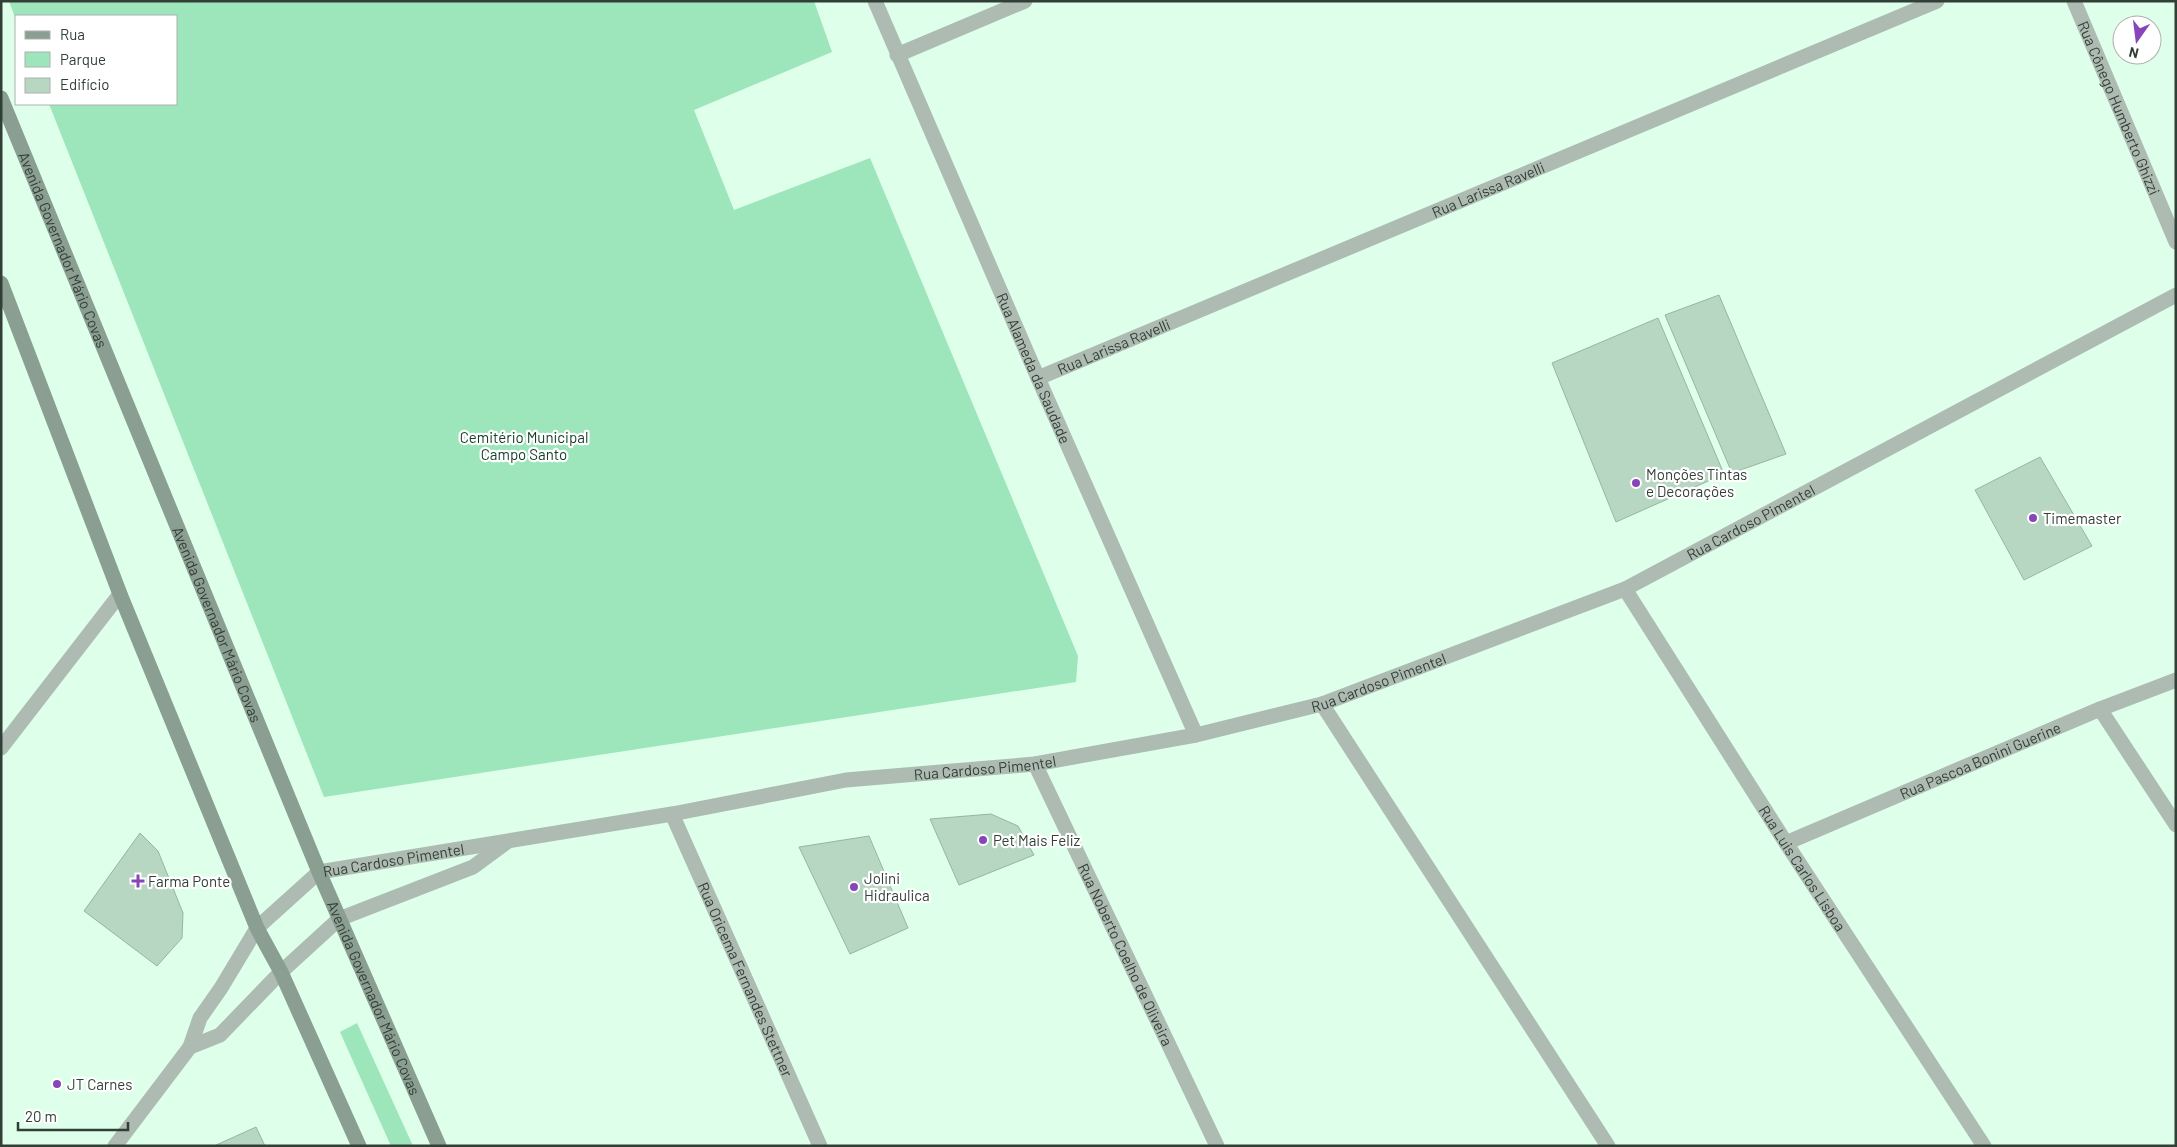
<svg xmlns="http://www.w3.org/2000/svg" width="2177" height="1147" font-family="Barlow,sans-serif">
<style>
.green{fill:#9de5ba}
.building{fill:#b7d7c3;stroke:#97b6a2}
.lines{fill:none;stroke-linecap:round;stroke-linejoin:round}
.minor{stroke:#adbbb2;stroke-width:15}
.tertiary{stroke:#adbbb2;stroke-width:15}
.secondary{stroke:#8a9e91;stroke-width:15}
.poi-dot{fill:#8745b9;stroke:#fff;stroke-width:2}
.labels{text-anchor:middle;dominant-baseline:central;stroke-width:4.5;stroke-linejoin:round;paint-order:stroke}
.street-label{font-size:15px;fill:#323f37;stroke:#fff}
.park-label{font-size:15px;fill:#133c27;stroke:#fff}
.poi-label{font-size:15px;fill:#323f37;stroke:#fff;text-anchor:start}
</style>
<rect width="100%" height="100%" fill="#deffea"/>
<g class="green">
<path d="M 9,1 L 814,1 L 832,52 L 694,110 L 734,210 L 870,158 L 1078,656 L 1076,682 L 324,797 L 49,104 L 176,104 L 176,16 L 16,16 L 16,20 Z"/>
<path d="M 357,1023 L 413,1146 L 391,1146 L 340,1032 Z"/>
</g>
<g class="building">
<path d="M 1719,295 L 1786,454 L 1732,473 L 1665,315 Z"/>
<path d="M 1658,318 L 1724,474 L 1616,522 L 1552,363 Z"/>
<path d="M 2040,457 L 2092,546 L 2024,580 L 1975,490 Z"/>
<path d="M 991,814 L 1018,826 L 1034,855 L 959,885 L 930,819 Z"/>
<path d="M 140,833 L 158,851 L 183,913 L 182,938 L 157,966 L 84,911 Z"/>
<path d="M 869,836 L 908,928 L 850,954 L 799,847 Z"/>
<path d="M 256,1127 L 265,1146 L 214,1146 Z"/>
</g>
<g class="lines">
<g class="minor">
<path id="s1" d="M 875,1 L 1038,378 L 1196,735"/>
<path id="s2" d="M 2074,1 L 2176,242"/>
<path d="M 897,55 L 1025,1"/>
<path id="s3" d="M 1038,378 L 1937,1"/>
<path id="s4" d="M 1625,589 L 1786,843 L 1984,1146"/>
<path d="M 1322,704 L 1608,1146"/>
<path d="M 2100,709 L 2176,825"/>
<path d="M 1,748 L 120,594"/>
<path id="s5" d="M 1035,764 L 1217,1146"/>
<path id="s6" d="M 672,814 L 820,1146"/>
<path id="s7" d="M 1786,843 L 2100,709 L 2176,680"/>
<path d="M 190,1047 L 220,1035 L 281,972"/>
<path d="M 115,1146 L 190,1047 L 200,1018 L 221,988 L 257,928"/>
</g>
<g class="tertiary">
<path id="s8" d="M 257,928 L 319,872 L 672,814 L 846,780 L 1035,764 L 1196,735 L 1322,704 L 1625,589 L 2176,295"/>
<path d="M 281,972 L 339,919 L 473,867 L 507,842"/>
</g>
<g class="secondary">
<path id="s9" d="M 1,98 L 319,872 L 439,1146"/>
<path d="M 1,283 L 120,594 L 257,928 L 281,972 L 359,1146"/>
</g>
</g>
<g class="poi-dot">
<circle cx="1636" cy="483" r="5"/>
<circle cx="2033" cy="518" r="5"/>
<circle cx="983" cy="840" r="5"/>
<path d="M135.5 873.5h5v5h5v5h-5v5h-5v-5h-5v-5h5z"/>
<circle cx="854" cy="887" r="5"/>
<circle cx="57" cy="1084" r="5"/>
</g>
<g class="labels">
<g class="street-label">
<text stroke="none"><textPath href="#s2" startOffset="116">Rua Cônego Humberto Ghizzi</textPath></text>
<text stroke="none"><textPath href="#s3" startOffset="488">Rua Larissa Ravelli</textPath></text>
<text stroke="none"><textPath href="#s9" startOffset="164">Avenida Governador Mário Covas</textPath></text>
<text stroke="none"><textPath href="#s3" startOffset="82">Rua Larissa Ravelli</textPath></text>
<text stroke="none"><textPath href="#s1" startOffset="400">Rua Alameda da Saudade</textPath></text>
<text stroke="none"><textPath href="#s8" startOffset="1568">Rua Cardoso Pimentel</textPath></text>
<text stroke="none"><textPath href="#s9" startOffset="569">Avenida Governador Mário Covas</textPath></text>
<text stroke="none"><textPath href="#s8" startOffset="1162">Rua Cardoso Pimentel</textPath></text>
<text stroke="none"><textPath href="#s7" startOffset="211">Rua Pascoa Bonini Guerine</textPath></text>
<text stroke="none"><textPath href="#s8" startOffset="758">Rua Cardoso Pimentel</textPath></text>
<text stroke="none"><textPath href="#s8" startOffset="159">Rua Cardoso Pimentel</textPath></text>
<text stroke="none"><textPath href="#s4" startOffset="331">Rua Luis Carlos Lisboa</textPath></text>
<text stroke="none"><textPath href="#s5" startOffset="211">Rua Noberto Coelho de Oliveira</textPath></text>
<text stroke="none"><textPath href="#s6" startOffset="181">Rua Oricema Fernandes Stettner</textPath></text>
<text stroke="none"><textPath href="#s9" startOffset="974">Avenida Governador Mário Covas</textPath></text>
</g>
<g class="park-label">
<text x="524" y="437">Cemitério Municipal<tspan x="524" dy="17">Campo Santo</tspan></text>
</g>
<g class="poi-label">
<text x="1646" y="474">Monções Tintas<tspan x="1646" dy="17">e Decorações</tspan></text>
<text x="2043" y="518">Timemaster</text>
<text x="993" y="840">Pet Mais Feliz</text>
<text x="864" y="878">Jolini<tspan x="864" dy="17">Hidraulica</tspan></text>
<text x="148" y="881">Farma Ponte</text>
<text x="67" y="1084">JT Carnes</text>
</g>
</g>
<rect width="2177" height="1147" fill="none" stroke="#323f37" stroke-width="5"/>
<rect x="15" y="15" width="162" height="90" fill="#ffffff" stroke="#adb2af"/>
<rect x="25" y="31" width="25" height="8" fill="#8a9e91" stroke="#adb2af"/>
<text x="60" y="40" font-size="15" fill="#323f37">Rua</text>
<rect x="25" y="52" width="25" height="15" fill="#9de5ba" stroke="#adb2af"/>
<text x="60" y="65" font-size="15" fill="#323f37">Parque</text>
<rect x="25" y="78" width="25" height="15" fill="#b7d7c3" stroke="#adb2af"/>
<text x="60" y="90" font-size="15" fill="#323f37">Edifício</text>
<g transform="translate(2137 40) rotate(194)"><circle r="24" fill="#ffffff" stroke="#adb2af"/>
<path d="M0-4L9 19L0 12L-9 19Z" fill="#8745b9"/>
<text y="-8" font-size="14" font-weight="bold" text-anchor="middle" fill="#323f37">N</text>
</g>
<path d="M18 1122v8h110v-8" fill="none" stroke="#323f37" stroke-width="2.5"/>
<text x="25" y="1122" font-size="15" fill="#323f37" stroke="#ffffff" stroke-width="4" paint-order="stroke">20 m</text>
</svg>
